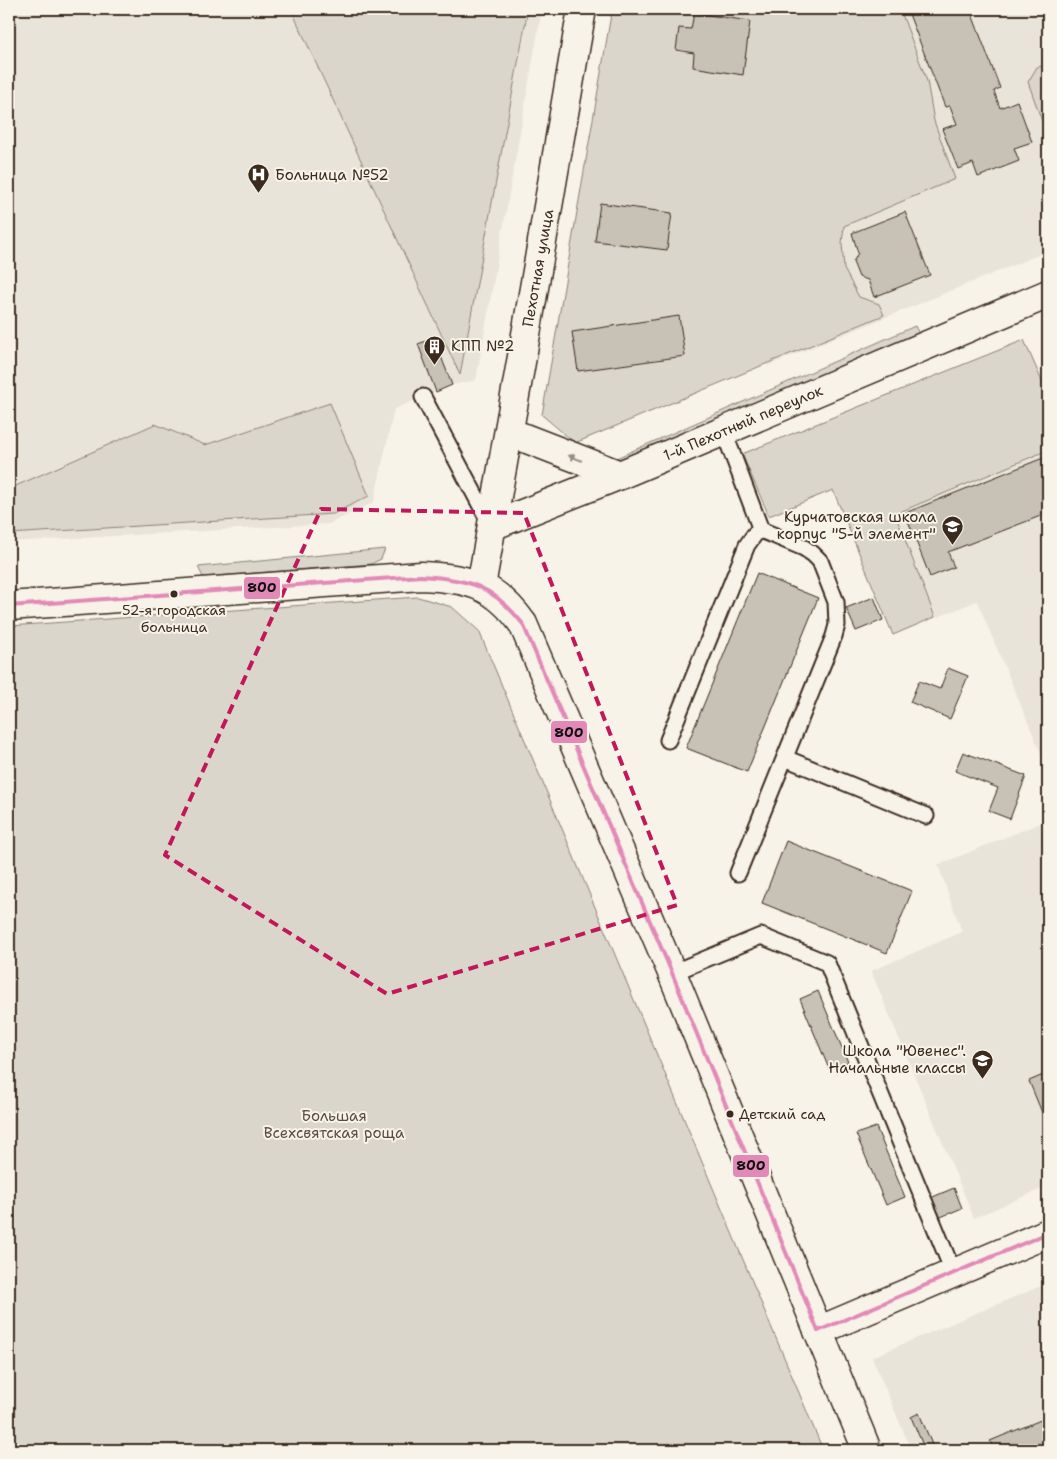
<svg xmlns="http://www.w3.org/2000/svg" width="1057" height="1459" font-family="'Shantell Sans',sans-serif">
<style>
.built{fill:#e9e4d9}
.green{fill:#dbd6cb;stroke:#8b8074}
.building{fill:#c8c1b6;stroke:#3b2a1e}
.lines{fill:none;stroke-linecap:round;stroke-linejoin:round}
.lane-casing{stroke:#3b2a1e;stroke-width:19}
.street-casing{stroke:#3b2a1e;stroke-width:31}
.secondary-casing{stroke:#3b2a1e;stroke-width:31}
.lane{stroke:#f7f3e8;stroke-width:15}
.street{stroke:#f7f3e8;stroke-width:28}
.secondary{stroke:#f7f3e8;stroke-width:28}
.bus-1-casing{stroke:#f7f3e8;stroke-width:8}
.bus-1{stroke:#e289b7;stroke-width:4}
.oneway{fill:#998e83}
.marked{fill:none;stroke:#c2185b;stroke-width:4;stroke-dasharray:10 6;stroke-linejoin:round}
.bus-dot{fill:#3b2a1e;stroke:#f7f3e8;stroke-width:2}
.labels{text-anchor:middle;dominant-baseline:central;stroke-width:4;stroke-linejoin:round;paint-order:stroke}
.bus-label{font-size:14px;fill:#3b2a1e;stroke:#f7f3e8}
.poi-label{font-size:15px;fill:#3b2a1e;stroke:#f7f3e8;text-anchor:start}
.street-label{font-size:15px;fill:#3b2a1e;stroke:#f7f3e8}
.park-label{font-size:15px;fill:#5b4c41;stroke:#f7f3e8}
.line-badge{stroke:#f7f3e8;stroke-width:2}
.pale-badge-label{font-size:14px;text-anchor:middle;font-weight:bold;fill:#111}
</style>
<rect width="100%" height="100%" fill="#f7f3e8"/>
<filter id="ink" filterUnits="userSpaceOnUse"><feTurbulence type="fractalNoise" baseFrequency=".02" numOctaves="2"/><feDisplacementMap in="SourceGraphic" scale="10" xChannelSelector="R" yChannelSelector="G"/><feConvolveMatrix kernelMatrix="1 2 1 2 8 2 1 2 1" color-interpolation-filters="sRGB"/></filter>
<g filter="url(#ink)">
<g class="built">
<path d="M 9,9 L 542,9 L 476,380 L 452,385 L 394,409 L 374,502 L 329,524 L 9,542 Z"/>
<path d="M 850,9 L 1048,9 L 1048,251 L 767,366 Z"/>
<path d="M 1024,340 L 1048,397 L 1048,770 L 977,601 L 893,635 L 807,427 Z"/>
<path d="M 1048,820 L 1048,1186 L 974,1218 L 871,971 L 962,932 L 938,865 Z"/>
<path d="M 1048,1283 L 1048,1450 L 911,1450 L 872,1357 Z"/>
</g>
<g class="green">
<path d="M 291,9 L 528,9 L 460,375 Z"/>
<path d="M 612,9 L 900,9 L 927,81 L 934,121 L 955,179 L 844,226 L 842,243 L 844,269 L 859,297 L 879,304 L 884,315 L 575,443 L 542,415 Z"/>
<path d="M 1048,65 L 1048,138 L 1028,82 L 1037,67 Z"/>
<path d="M 915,326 L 920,336 L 623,463 L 614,459 Z"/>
<path d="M 1024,340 L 1048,395 L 1048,450 L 895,514 L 935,617 L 893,635 L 833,490 L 769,516 L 742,454 Z"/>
<path d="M 330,403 L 369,496 L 333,514 L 9,534 L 9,489 L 155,424 L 205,445 Z"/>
<path d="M 385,549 L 381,559 L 371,564 L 203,577 L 198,567 Z"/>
<path d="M 418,597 L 452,607 L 479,631 L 823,1450 L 9,1450 L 9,626 Z"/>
</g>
<g class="building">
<path d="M 907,9 L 962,9 L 963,12 L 970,9 L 1000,88 L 994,91 L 1000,108 L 1017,101 L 1032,142 L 1014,148 L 1019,161 L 978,177 L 973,163 L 958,169 L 942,129 L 957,124 L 950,106 L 945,107 Z"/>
<path d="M 694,13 L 750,21 L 743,75 L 693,67 L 694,53 L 676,50 L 679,28 L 691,29 Z"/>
<path d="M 600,203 L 672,213 L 667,250 L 595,241 Z"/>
<path d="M 905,212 L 930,275 L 874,297 L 868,280 L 859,277 L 853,262 L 858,253 L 852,233 Z"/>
<path d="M 679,316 L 685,356 L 578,371 L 572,332 Z"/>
<path d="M 434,338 L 452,385 L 436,392 L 418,344 Z"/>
<path d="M 1048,456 L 1048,528 L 1043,515 L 948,552 L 954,567 L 930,577 L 905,513 Z"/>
<path d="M 757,573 L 818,598 L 747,772 L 686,748 Z"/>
<path d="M 874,597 L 883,620 L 856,631 L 846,608 Z"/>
<path d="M 948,668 L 968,676 L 950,719 L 910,702 L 919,681 L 940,689 Z"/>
<path d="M 963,752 L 1026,776 L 1010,819 L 989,811 L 998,788 L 955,771 Z"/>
<path d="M 786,841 L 912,891 L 887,953 L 762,903 Z"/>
<path d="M 818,991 L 848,1062 L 829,1069 L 800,999 Z"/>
<path d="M 1048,1073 L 1048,1127 L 1029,1081 Z"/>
<path d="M 876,1127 L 905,1197 L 886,1205 L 856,1134 Z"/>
<path d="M 954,1188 L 962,1208 L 936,1219 L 928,1199 Z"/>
<path d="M 919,1413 L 933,1447 L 925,1450 L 911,1417 Z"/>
<path d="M 1048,1417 L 1048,1450 L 994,1450 L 990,1441 Z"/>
</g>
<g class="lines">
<defs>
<g id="lane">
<path d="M 423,397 L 490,523"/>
<path d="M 724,432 L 761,530"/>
<path d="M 668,740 L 747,545 L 755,534 L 761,530 L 804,548 L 813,554 L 820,561 L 836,602 L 837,625 L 834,636 L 738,873"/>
<path d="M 785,758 L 926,816"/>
<path d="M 672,973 L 761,936 L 827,963 L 954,1274"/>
</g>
<g id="street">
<path d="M 509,432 L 620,475"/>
<path d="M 492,526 L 620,475 L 1048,294"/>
<path d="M 481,586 L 528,323 L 582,9"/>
<path d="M 818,1331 L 1048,1233"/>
</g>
<path id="secondary" d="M 9,606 L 421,576 C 468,578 495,584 523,624 L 672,973 L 867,1450"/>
</defs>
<use href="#lane" class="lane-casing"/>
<use href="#street" class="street-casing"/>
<use href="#secondary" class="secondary-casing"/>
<use href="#lane" class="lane"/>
<use href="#street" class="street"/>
<use href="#secondary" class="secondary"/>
<defs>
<g id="bus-1">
<path d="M 9,606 L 421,576 C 469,579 492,585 523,624 L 672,973 L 818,1331"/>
<path d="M 818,1331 L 1048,1233"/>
</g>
</defs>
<use href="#bus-1" class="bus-1-casing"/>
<use href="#bus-1" class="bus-1"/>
</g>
<defs><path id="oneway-solid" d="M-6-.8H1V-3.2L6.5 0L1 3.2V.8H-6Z" transform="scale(1.25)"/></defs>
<use class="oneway" href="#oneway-solid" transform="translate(575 458) rotate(-158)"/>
</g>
<path class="marked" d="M 321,509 L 524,513 L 677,905 L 387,994 L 165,855 Z"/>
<defs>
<symbol id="hospital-pin" viewBox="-11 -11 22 30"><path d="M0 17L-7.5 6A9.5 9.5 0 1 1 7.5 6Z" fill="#3b2a1e" stroke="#f7f3e8"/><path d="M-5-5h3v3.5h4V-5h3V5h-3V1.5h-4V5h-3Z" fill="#fff"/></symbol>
<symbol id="building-pin" viewBox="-11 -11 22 30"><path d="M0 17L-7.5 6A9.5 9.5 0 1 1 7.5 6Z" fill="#3b2a1e" stroke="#f7f3e8"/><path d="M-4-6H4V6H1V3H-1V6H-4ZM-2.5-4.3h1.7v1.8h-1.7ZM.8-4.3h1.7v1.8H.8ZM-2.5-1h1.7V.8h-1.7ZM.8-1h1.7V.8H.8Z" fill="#fff"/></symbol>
<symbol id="school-pin" viewBox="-11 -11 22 30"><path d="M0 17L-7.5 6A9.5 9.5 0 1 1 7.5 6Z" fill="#3b2a1e" stroke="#f7f3e8"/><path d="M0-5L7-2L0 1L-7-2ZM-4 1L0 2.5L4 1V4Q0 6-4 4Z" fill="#fff"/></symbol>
</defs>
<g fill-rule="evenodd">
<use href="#hospital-pin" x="246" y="162" width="25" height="34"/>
<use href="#building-pin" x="422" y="334" width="25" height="34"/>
<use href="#school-pin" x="940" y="514" width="25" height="34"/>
<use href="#school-pin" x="970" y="1048" width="25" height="34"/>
</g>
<g class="bus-dot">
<circle cx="174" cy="594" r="4.5"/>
<circle cx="730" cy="1114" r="4.5"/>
</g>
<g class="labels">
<g class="bus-label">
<text x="174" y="610">52-я городская<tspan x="174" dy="17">больница</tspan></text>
<text x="739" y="1114" text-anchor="start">Детский сад</text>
</g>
<g class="poi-label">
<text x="275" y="175">Больница №52</text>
<text x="451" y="346">КПП №2</text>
<text x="936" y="517" text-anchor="end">Курчатовская школа<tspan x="936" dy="17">корпус "5-й элемент"</tspan></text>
<text x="966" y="1051" text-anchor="end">Школа "Ювенес".<tspan x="966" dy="17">Начальные классы</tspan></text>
</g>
<g class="street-label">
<text transform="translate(538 268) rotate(-80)">Пехотная улица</text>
<text transform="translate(743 423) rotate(-23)">1-й Пехотный переулок</text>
</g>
<g class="park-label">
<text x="334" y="1116">Большая<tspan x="334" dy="17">Всехсвятская роща</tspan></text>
</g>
</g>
<g class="line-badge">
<rect x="243" y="576" width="38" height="24" rx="5" fill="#e289b7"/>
<rect x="550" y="720" width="38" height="24" rx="5" fill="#e289b7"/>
<rect x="732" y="1154" width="38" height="24" rx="5" fill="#e289b7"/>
</g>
<g class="pale-badge-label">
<text x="262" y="592">800</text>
<text x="569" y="737">800</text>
<text x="751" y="1170">800</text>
</g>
<rect width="1057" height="1459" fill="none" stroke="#f7f3e8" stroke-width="30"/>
<rect x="15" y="15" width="1027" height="1429" fill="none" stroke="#3b2a1e" stroke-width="2" filter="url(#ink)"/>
</svg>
